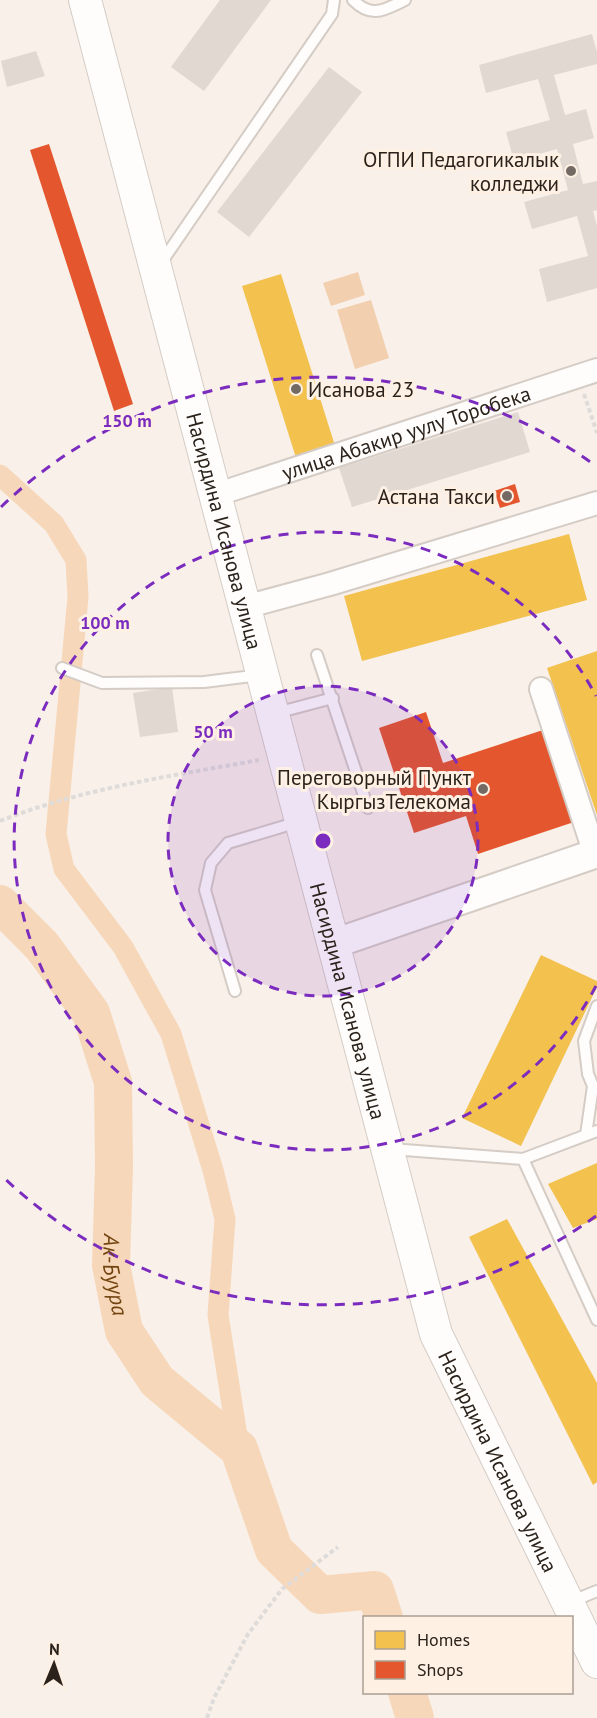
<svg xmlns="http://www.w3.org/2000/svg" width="597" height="1718" font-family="'PT Sans',sans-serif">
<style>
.green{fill:#f2cfae}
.homes{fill:#f2c14e}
.shops{fill:#e4572e}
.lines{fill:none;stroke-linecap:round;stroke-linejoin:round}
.canal{stroke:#f7d7b9;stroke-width:21}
.river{stroke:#f7d7b9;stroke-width:38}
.building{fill:#e0d8d1}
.service-casing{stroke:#d4ccc5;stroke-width:14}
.minor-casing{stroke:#d4ccc5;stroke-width:26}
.tertiary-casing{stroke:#d4ccc5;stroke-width:32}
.secondary-casing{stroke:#d4ccc5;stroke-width:34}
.path{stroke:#dedbd9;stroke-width:4;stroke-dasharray:4.5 3;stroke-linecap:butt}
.service{stroke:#fefdfc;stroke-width:10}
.minor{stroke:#fefdfc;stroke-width:22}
.tertiary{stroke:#fefdfc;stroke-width:28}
.secondary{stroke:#fefdfc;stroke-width:32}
.ring{fill:none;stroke:#7b2cbf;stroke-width:3;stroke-dasharray:10 8}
.poi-dot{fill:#736b63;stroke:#fef0e3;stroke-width:2}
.labels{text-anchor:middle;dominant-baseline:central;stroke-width:6;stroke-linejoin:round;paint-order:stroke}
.poi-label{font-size:21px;fill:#2b231b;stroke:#fef0e3;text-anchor:end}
.street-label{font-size:21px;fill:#2b231b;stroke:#fef0e3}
.water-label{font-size:22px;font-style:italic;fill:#724510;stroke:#fef0e3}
.centre{fill:#7b2cbf;stroke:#fef0e3;stroke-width:3}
.ring-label{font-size:18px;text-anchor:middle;font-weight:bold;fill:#7b2cbf;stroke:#fef0e3;stroke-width:6;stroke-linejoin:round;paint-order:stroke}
</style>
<rect width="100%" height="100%" fill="#f8f0e9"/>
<g class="green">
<path d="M 358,272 L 365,295 L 331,306 L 323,283 Z"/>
<path d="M 371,300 L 389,358 L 355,369 L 337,310 Z"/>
</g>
<g class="homes">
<path d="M 281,274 L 336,449 L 297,461 L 242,286 Z"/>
<path d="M 569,534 L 587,600 L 362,661 L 344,596 Z"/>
<path d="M 597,651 L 597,815 L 547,668 Z"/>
<path d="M 541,955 L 597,981 L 597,987 L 521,1146 L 462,1118 Z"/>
<path d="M 597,1163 L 597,1219 L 573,1228 L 548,1184 Z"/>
<path d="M 507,1219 L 597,1383 L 597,1482 L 593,1485 L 469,1237 Z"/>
</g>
<g class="shops">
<path d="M 49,144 L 133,404 L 114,411 L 30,150 Z"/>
<path d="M 515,484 L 520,502 L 500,508 L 494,491 Z"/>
<path d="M 426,712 L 443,763 L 546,729 L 577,821 L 478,854 L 466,816 L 414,833 L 379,728 Z"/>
</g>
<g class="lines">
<path class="canal" d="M 0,475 L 54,524 L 76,560 L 78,597 L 56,834 L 64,869 L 123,947 L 171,1034 L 213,1170 L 225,1219 L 218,1315 L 239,1449"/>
<g class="river">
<path id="s1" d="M 0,904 L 42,946 L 91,1013 L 113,1082 L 114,1167 L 111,1265 L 124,1331 L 157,1381 L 239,1449 L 274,1550 L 320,1595 L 375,1590 L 384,1618"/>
<path d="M 407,1692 L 415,1718"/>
</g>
</g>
<g class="building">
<path d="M 220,0 L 271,0 L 204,91 L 171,67 Z"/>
<path d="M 592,34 L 597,52 L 597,64 L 554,75 L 565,115 L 586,109 L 594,138 L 573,144 L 583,184 L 597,181 L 597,210 L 593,211 L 597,226 L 597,288 L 547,302 L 539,269 L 588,256 L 577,216 L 532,229 L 524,202 L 568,190 L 557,149 L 514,161 L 506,132 L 550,120 L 538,79 L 486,93 L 479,65 Z"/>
<path d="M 36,51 L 45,76 L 7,87 L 1,61 Z"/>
<path d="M 329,67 L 362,92 L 249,237 L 217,212 Z"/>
<path d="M 518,412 L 530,452 L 352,507 L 339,468 Z"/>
<path d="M 172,687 L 178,732 L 140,737 L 133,693 Z"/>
</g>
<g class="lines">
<defs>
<g id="service">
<path d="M 353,0 C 372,19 384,10 405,0"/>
<path d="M 161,263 L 332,14 L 334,0"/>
<path d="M 317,655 L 368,808"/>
<path d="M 62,668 L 102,683 L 204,682 L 260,675"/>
<path d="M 276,713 L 333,698"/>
<path d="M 235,991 L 205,890 L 211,863 L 228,843 L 298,822"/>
<path d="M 586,1135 L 593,1086 L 588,1074 L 584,1041 L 597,1006"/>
<path d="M 391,1149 L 523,1159 L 597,1131"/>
<path d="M 523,1159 L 597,1320"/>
<path d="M 570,1602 L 597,1591"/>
</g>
<g id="minor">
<path id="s2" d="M 215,495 L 597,370"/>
<path d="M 245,607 L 330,584 L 597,503"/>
<path d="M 541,689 L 595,854"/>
</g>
<path id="tertiary" d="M 333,944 L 597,853"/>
<g id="secondary">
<path id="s3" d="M 85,0 L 436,1334 L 597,1662"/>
</g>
</defs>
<use href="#service" class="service-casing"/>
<use href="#minor" class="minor-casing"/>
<use href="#tertiary" class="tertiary-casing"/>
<use href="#secondary" class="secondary-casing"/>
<g class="path">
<path d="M 584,394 L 597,433"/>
<path d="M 0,821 C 83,788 172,776 259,760"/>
<path d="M 207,1718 L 214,1698 L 248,1634 L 282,1589 L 338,1547"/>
</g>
<use href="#service" class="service"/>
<use href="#minor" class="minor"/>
<use href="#tertiary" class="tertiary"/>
<use href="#secondary" class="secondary"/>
</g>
<circle cx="323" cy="841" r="155" fill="#7b2cbf" fill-opacity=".12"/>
<g class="ring">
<circle cx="323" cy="841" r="155"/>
<path d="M596 986A309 309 0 1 1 596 696"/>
<path d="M596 1216A464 464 0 0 1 1 1175M1 507A464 464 0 0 1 596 466"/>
</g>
<g class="poi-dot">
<circle cx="571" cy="171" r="6"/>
<circle cx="296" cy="389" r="6"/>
<circle cx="507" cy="496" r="6"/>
<circle cx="483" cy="789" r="6"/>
</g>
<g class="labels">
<g class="poi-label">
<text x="559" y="159">ОГПИ Педагогикалык<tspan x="559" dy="24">колледжи</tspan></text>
<text x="308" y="389" text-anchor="start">Исанова 23</text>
<text x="495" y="496">Астана Такси</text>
<text x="471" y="777">Переговорный Пункт<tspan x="471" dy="24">КыргызТелекома</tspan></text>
</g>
<g class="street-label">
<text stroke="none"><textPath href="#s2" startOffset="201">улица Абакир уулу Торобека</textPath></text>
<text stroke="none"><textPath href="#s3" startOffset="549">Насирдина Исанова улица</textPath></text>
<text stroke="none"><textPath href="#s3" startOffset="1035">Насирдина Исанова улица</textPath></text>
<text stroke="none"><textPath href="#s3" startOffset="1521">Насирдина Исанова улица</textPath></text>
</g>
<g class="water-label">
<text stroke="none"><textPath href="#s1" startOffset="408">Ак-Буура</textPath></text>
</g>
</g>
<circle cx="323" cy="841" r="9" class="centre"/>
<g class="ring-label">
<text x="127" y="427">150 m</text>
<text x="105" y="629">100 m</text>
<text x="213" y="738">50 m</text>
</g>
<rect x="363" y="1616" width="210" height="78" fill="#fef0e3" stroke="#aa9e93" stroke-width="1.5"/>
<rect x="375" y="1631" width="30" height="18" fill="#f2c14e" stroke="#aa9e93" stroke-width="1.5"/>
<text x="417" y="1646" font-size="18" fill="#2b231b">Homes</text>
<rect x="375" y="1661" width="30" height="18" fill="#e4572e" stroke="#aa9e93" stroke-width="1.5"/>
<text x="417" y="1676" font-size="18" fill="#2b231b">Shops</text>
<g transform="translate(54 1664) rotate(2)" stroke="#fef0e3" stroke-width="4.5" paint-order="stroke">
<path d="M0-4.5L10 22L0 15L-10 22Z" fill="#2b231b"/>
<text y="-9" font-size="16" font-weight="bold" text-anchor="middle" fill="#2b231b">N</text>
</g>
</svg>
